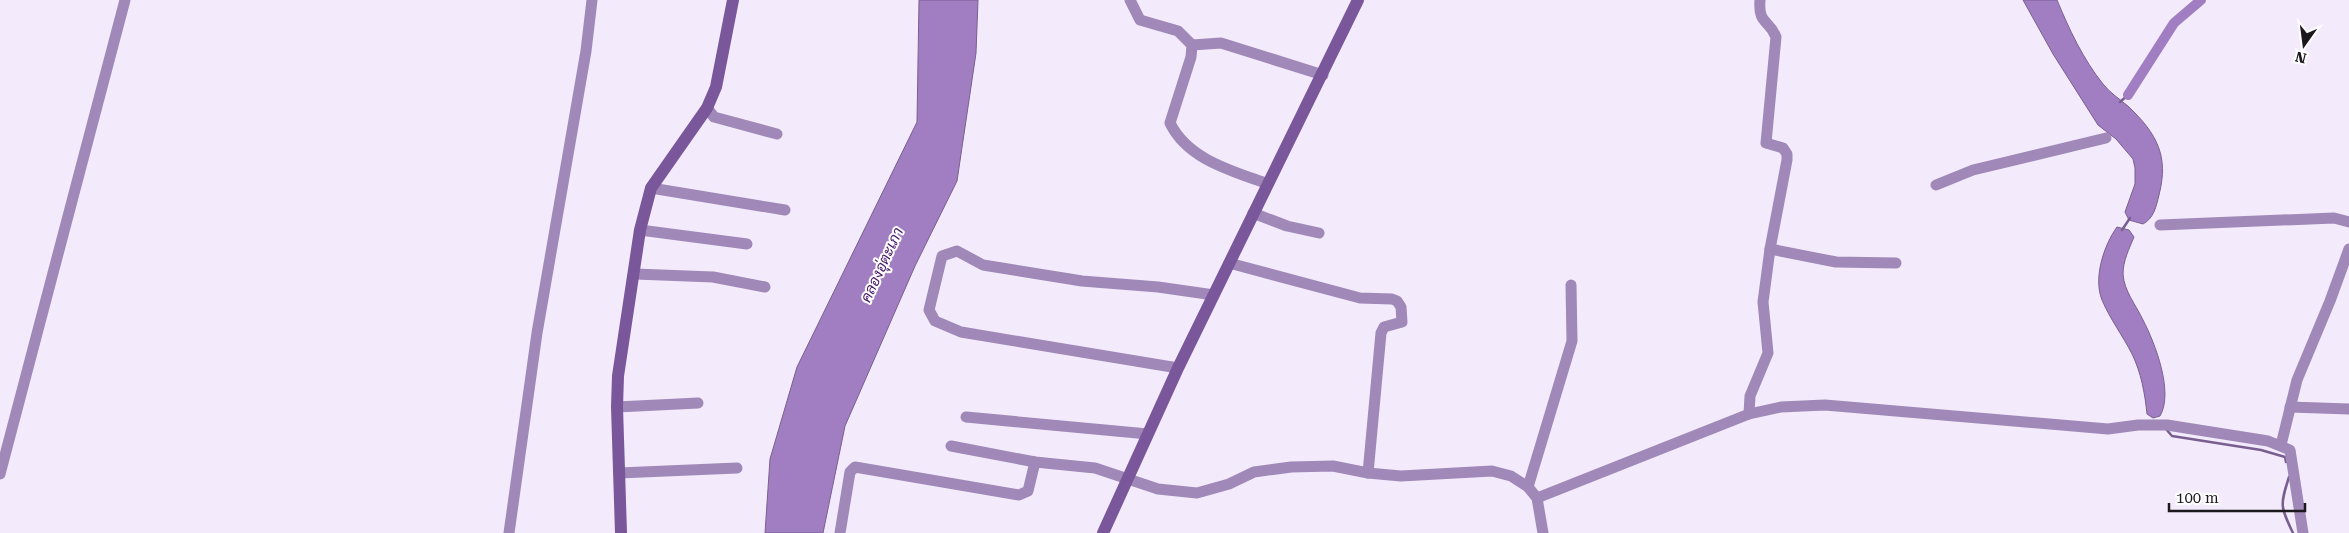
<svg xmlns="http://www.w3.org/2000/svg" width="2349" height="533" font-family="'Roboto Serif',Sarabun,serif">
<style>
.water{fill:#a17ec2;stroke:#795f91}
.lines{fill:none;stroke-linecap:round;stroke-linejoin:round}
.stream{stroke:#795f91;stroke-width:2.5}
.canal{stroke:#a17ec2;stroke-width:10}
.street{stroke:#a088b8;stroke-width:11}
.secondary{stroke:#7a569b;stroke-width:12}
.labels{text-anchor:middle;dominant-baseline:central;stroke-width:4;stroke-linejoin:round;paint-order:stroke}
.water-label{font-size:15px;font-style:italic;fill:#461668;stroke:#fff}
</style>
<rect width="100%" height="100%" fill="#f3ebfb"/>
<g class="water">
<path d="M 919,0 L 978,0 L 976,53 L 957,181 L 915,266 L 845,426 L 823,533 L 765,533 L 770,459 L 797,367 L 917,122 Z"/>
<path d="M 2023,0 L 2057,0 C 2069,29 2083,59 2103,84 C 2110,93 2121,100 2129,107 C 2157,134 2169,156 2159,195 C 2156,207 2154,218 2143,224 L 2129,220 L 2125,212 L 2135,184 L 2135,168 L 2133,159 L 2116,139 L 2098,125 L 2053,54 Z"/>
<path d="M 2117,227 L 2129,230 L 2134,237 C 2129,249 2123,261 2123,274 C 2124,291 2136,305 2143,320 C 2155,343 2174,392 2160,416 L 2153,418 L 2147,414 C 2145,394 2141,372 2132,354 C 2123,336 2110,319 2102,300 C 2093,278 2104,245 2117,227 Z"/>
</g>
<g class="lines">
<g class="stream">
<path d="M 2120,102 L 2128,95"/>
<path d="M 2122,230 L 2130,218"/>
<path d="M 2166,429 L 2172,436 L 2261,450 L 2285,457 L 2286,462"/>
<path d="M 2289,477 C 2280,505 2280,506 2293,533"/>
</g>
<path class="canal" d="M 2128,95 L 2174,23 L 2201,0"/>
<g class="street">
<path d="M 1130,0 L 1140,20 L 1178,31 L 1192,45 L 1191,57 L 1170,123 C 1188,160 1233,171 1268,184"/>
<path d="M 1192,45 L 1221,43 L 1323,75"/>
<path d="M 707,108 L 714,117 L 777,134"/>
<path d="M 1936,185 L 1973,170 L 2106,138"/>
<path d="M 651,188 L 785,210"/>
<path d="M 1253,213 L 1287,226 L 1319,233"/>
<path d="M 2160,225 L 2334,218 L 2349,222"/>
<path d="M 640,230 L 747,244"/>
<path d="M 1770,249 L 1836,262 L 1896,263"/>
<path d="M 1229,263 L 1360,298 L 1392,299 L 1397,301 L 1401,307 L 1402,322 L 1384,327 L 1381,333 L 1368,473"/>
<path d="M 635,274 L 713,277 L 765,287"/>
<path d="M 1178,368 L 961,332 L 935,321 L 929,310 L 942,256 L 957,251 L 983,265 L 1082,281 L 1158,287 L 1214,295"/>
<path d="M 617,407 L 698,403"/>
<path d="M 2290,407 L 2349,409"/>
<path d="M 1749,414 L 1750,396 L 1768,353 L 1763,302 L 1770,249 L 1787,160 L 1787,154 L 1783,148 L 1766,143 L 1776,37 C 1769,19 1758,25 1760,0"/>
<path d="M 966,417 L 1148,434"/>
<path d="M 2281,445 L 2297,380 L 2330,301 L 2349,249"/>
<path d="M 951,446 L 1035,462 L 1095,468 L 1158,489 L 1197,493 L 1229,484 L 1254,472 L 1291,467 L 1333,466 L 1368,473 L 1401,476 L 1492,471 L 1511,476 L 1528,487 L 1537,498 L 1543,533"/>
<path d="M 619,473 L 737,468"/>
<path d="M 0,474 L 125,0"/>
<path d="M 1528,487 L 1572,341 L 1571,285"/>
<path d="M 1537,498 L 1749,414 L 1781,407 L 1825,405 L 2108,429 L 2138,425 L 2167,425 L 2268,441 L 2290,450 L 2303,533"/>
<path d="M 509,533 L 537,333 L 586,51 L 592,0"/>
<path d="M 840,533 L 850,472 L 855,467 L 1019,495 L 1028,491 L 1035,462"/>
</g>
<g class="secondary">
<path d="M 621,533 L 617,407 L 618,376 L 640,230 L 651,188 L 707,108 L 716,87 L 733,0"/>
<path d="M 1103,533 L 1178,368 L 1358,0"/>
</g>
</g>
<g class="labels">
<g class="water-label">
<text transform="translate(882 265) rotate(-65)">คลองอุ่ตะเภา</text>
</g>
</g>
<g transform="translate(2304 45) rotate(194)" stroke="#ffffff" stroke-width="4" paint-order="stroke">
<path d="M0-4L9 19L0 12L-9 19Z" fill="#1b181e"/>
<text y="-8" font-size="14" font-weight="bold" text-anchor="middle" fill="#1b181e">N</text>
</g>
<path d="M2169 503v8h136v-8" fill="none" stroke="#1b181e" stroke-width="2.5"/>
<text x="2176" y="503" font-size="15" fill="#1b181e" stroke="#ffffff" stroke-width="4" paint-order="stroke">100 m</text>
</svg>
